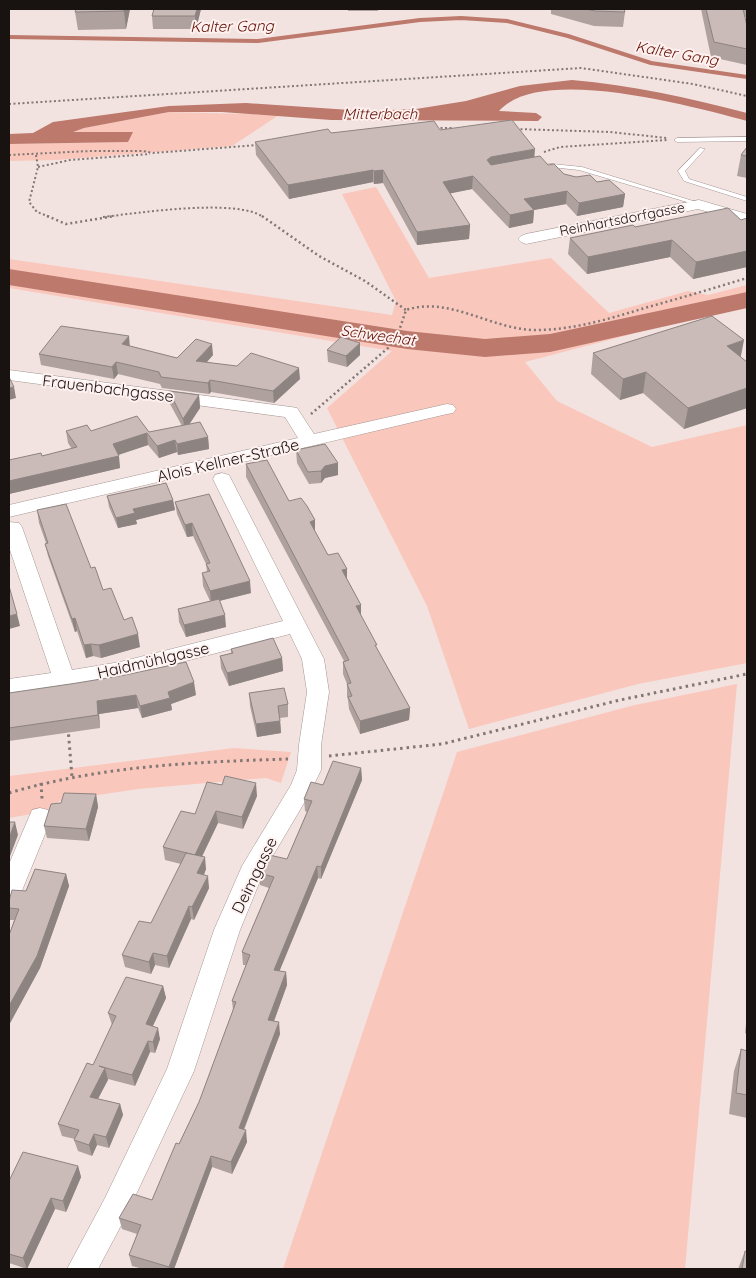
<svg xmlns="http://www.w3.org/2000/svg" width="756" height="1278" font-family="Quicksand,sans-serif">
<style>
.green{fill:#f9c7bc}
.water{fill:#bc796c}
.lines{fill:none;stroke-linecap:round;stroke-linejoin:round}
.stream{stroke:#bc796c;stroke-width:4}
.river{fill:#bc796c;fill-rule:evenodd}
.lane-casing{stroke:#a59693;stroke-width:1}
.street-casing{stroke:#a59693;stroke-width:1}
.path-far2{stroke:#817774;stroke-width:2;stroke-dasharray:2 2.5;stroke-linecap:butt}
.path-far1{stroke:#817774;stroke-width:2.5;stroke-dasharray:2 3;stroke-linecap:butt}
.path{stroke:#817774;stroke-width:3;stroke-dasharray:2.5 4;stroke-linecap:butt}
.lane{fill:#fff;fill-rule:evenodd}
.street{fill:#fff;fill-rule:evenodd}
.wall{fill:#aea19e}
.shaded-wall{fill:#8d8381}
.building{fill:#cabbb8;stroke:#8d8381}
.labels{text-anchor:middle;dominant-baseline:central;stroke-width:4;stroke-linejoin:round;paint-order:stroke}
.far-street-label{font-size:14px;fill:#181311;stroke:#fef1ef}
.far-water-label{font-size:15px;font-style:italic;fill:#631105;stroke:#fef1ef}
.street-label{font-size:16px;fill:#181311;stroke:#fef1ef}
</style>
<rect width="100%" height="100%" fill="#f3e3e0"/>
<g class="green">
<path d="M 169,112 L 279,115 L 232,146 L 56,160 L 9,161 L 9,144 L 128,142 L 132,132 L 72,132 L 83,128 Z"/>
<path d="M 376,187 L 429,278 L 551,258 L 609,313 L 688,291 L 708,295 L 747,285 L 747,296 L 694,306 L 632,334 L 525,362 L 557,401 L 652,447 L 747,425 L 747,663 L 638,684 L 469,729 L 427,606 L 327,408 L 392,351 L 9,288 L 9,259 L 392,315 L 396,301 L 342,194 Z"/>
<path d="M 737,684 L 685,1269 L 283,1269 L 457,752 L 635,705 Z"/>
<path d="M 234,748 L 291,752 L 281,783 L 266,778 L 138,789 L 59,801 L 53,819 L 32,814 L 9,818 L 9,776 Z"/>
</g>
<path class="water" d="M 572,80 C 632,85 689,98 747,113 L 747,121 C 694,107 540,64 499,111 L 536,113 L 542,117 L 538,121 L 331,120 L 222,112 L 169,112 L 84,128 L 73,132 L 133,132 L 128,142 L 9,144 L 9,134 L 33,133 L 53,122 L 169,106 L 246,103 L 365,111 L 416,109 L 466,101 L 520,86 Z"/>
<g class="lines">
<path class="stream" d="M 9,37 L 258,41 L 420,20 L 461,18 L 507,21 L 568,36 L 651,63 L 747,77"/>
<path class="river" d="M 9,269 L 407,331 L 485,339 L 550,334 L 747,292 L 747,308 L 550,352 L 485,357 L 407,349 L 9,285 Z"/>
<defs>
<g id="lane">
<path d="M 747,137 L 747,141 L 677,142 L 674,140 L 677,138 Z"/>
<path d="M 700,148 L 705,149 L 685,171 L 689,179 L 747,197 L 747,201 L 684,181 L 678,171 Z"/>
<path d="M 543,163 L 582,167 L 703,204 L 697,205 L 579,170 L 541,166 L 541,164 Z"/>
</g>
<g id="street">
<path d="M 699,200 L 747,214 L 747,223 L 698,209 L 526,244 L 521,242 L 518,239 L 521,236 L 526,234 Z"/>
<path d="M 9,370 L 291,407 L 297,408 L 314,434 L 447,404 L 453,405 L 456,409 L 453,413 L 447,414 L 9,517 L 9,505 L 298,438 L 285,417 L 9,380 Z"/>
<path d="M 222,473 L 229,475 L 231,479 L 324,659 L 329,692 L 321,745 L 321,770 L 310,793 L 265,869 L 240,930 L 194,1071 L 125,1218 L 98,1269 L 67,1269 L 105,1198 L 167,1069 L 214,930 L 242,866 L 291,785 L 297,770 L 299,745 L 307,692 L 302,659 L 290,634 L 120,678 L 9,695 L 9,679 L 51,673 L 9,547 L 9,522 L 19,523 L 22,527 L 72,670 L 120,662 L 283,621 L 213,479 L 215,475 Z"/>
<path d="M 40,808 L 48,810 L 52,817 L 21,893 L 18,900 L 9,903 L 9,864 L 32,810 Z"/>
</g>
</defs>
<use href="#lane" class="lane-casing"/>
<use href="#street" class="street-casing"/>
<g class="path-far2">
<path d="M 9,104 L 581,68 L 693,84 L 747,96"/>
<path d="M 436,128 L 452,128"/>
<path d="M 516,129 L 610,132 L 667,138"/>
<path d="M 544,152 L 560,147 L 667,140"/>
<path d="M 9,155 L 90,151 L 143,151 L 153,153 L 258,145"/>
<path d="M 36,155 L 38,167 L 29,202 L 37,212 L 50,217"/>
<path d="M 38,167 L 70,160 L 150,154"/>
<path d="M 103,217 C 138,213 237,198 263,217"/>
</g>
<g class="path-far1">
<path d="M 47,216 L 66,224 L 115,216"/>
<path d="M 262,216 L 319,256 L 365,281 L 406,310"/>
<path d="M 311,414 L 388,348 L 400,328 L 406,310 C 451,295 494,332 540,330 C 577,329 612,318 648,307 C 681,298 714,288 747,278"/>
</g>
<g class="path">
<path d="M 68,728 L 72,777"/>
<path d="M 329,756 L 442,744 L 620,700 L 747,674"/>
<path d="M 41,783 L 42,799"/>
<path d="M 9,793 C 100,766 193,762 288,759"/>
</g>
<use href="#lane" class="lane"/>
<use href="#street" class="street"/>
</g>
<g class="wall">
<path d="M 130,9 L 126,29 L 78,30 L 75,12 Z"/>
<path d="M 154,9 L 201,9 L 196,29 L 153,29 L 152,16 Z"/>
<rect x="348" y="9" width="30" height="2"/>
<path d="M 551,9 L 586,9 L 625,12 L 623,27 L 594,26 L 551,14 Z"/>
<path d="M 701,9 L 747,9 L 747,17 L 745,17 L 747,26 L 747,65 L 711,57 Z"/>
<path d="M 440,130 L 534,157 L 564,174 L 597,182 L 625,194 L 623,207 L 577,216 L 566,204 L 534,210 L 533,223 L 509,228 L 472,189 L 450,193 L 470,225 L 469,239 L 417,245 L 383,183 L 374,184 L 373,182 L 289,199 L 256,155 L 255,142 L 331,133 Z"/>
<path d="M 747,147 L 747,178 L 737,176 L 741,155 Z"/>
<path d="M 747,218 L 747,267 L 693,279 L 670,257 L 587,274 L 568,254 L 570,238 L 635,227 L 741,220 Z"/>
<path d="M 130,346 L 177,358 L 213,355 L 207,362 L 300,379 L 274,403 L 211,392 L 209,394 L 162,388 L 160,384 L 118,374 L 114,379 L 41,365 L 39,354 Z"/>
<path d="M 327,350 L 360,355 L 347,367 L 328,362 Z"/>
<path d="M 593,353 L 740,357 L 747,362 L 747,408 L 684,429 L 643,393 L 620,400 L 591,374 Z"/>
<path d="M 169,391 L 199,395 L 200,408 L 189,424 L 208,437 L 209,449 L 178,455 L 177,452 L 159,458 L 148,445 L 118,455 L 120,468 L 9,494 L 9,460 L 42,456 L 72,449 L 68,443 L 66,431 L 149,432 L 182,426 L 170,404 Z"/>
<path d="M 296,450 L 338,463 L 338,475 L 325,478 L 321,483 L 309,484 L 297,463 Z"/>
<path d="M 246,464 L 289,501 L 315,520 L 315,532 L 328,555 L 347,569 L 347,579 L 361,605 L 361,616 L 377,649 L 410,708 L 409,720 L 360,734 L 349,709 L 348,700 L 347,696 L 347,684 L 343,674 L 343,662 L 344,661 L 246,477 Z"/>
<path d="M 107,496 L 173,500 L 175,510 L 136,520 L 137,524 L 118,528 L 109,507 Z"/>
<path d="M 175,502 L 251,593 L 219,601 L 226,627 L 186,637 L 179,622 L 178,609 L 210,601 L 203,586 L 202,573 L 207,572 L 206,564 L 193,536 L 187,537 L 177,514 Z"/>
<path d="M 37,510 L 91,568 L 103,590 L 124,620 L 140,647 L 101,658 L 93,656 L 86,658 L 77,631 L 75,632 L 48,556 L 45,544 L 46,543 L 39,523 Z"/>
<path d="M 231,649 L 282,658 L 283,671 L 229,686 L 221,668 L 220,656 L 231,653 Z"/>
<path d="M 9,693 L 196,695 L 171,704 L 172,710 L 142,718 L 138,708 L 99,714 L 100,728 L 9,741 Z"/>
<path d="M 249,693 L 288,704 L 288,717 L 280,718 L 281,733 L 257,737 L 250,706 Z"/>
<path d="M 361,768 L 362,780 L 321,879 L 318,878 L 279,971 L 286,972 L 287,985 L 274,1021 L 280,1034 L 244,1130 L 247,1142 L 232,1174 L 212,1167 L 174,1269 L 143,1269 L 132,1266 L 129,1255 L 137,1234 L 122,1229 L 119,1218 L 152,1200 L 199,1102 L 233,1010 L 232,1001 L 246,965 L 243,965 L 242,952 L 269,888 L 260,885 L 259,873 L 287,859 L 307,812 L 305,811 L 304,799 L 323,785 Z"/>
<path d="M 96,794 L 98,807 L 89,841 L 47,838 L 44,826 L 61,803 Z"/>
<path d="M 257,796 L 243,829 L 218,823 L 202,856 L 206,869 L 204,875 L 209,888 L 194,920 L 191,919 L 169,968 L 155,965 L 151,974 L 125,967 L 122,955 L 151,923 L 181,864 L 165,860 L 163,847 L 195,814 Z"/>
<path d="M 66,874 L 69,886 L 40,968 L 9,1025 L 9,935 L 14,920 L 10,920 L 9,916 L 9,901 L 26,891 Z"/>
<path d="M 163,986 L 166,998 L 153,1026 L 160,1039 L 155,1053 L 150,1052 L 135,1086 L 108,1079 L 98,1099 L 120,1104 L 123,1115 L 109,1148 L 97,1145 L 92,1156 L 78,1151 L 74,1140 L 75,1139 L 62,1136 L 58,1124 L 93,1065 L 112,1025 L 108,1013 Z"/>
<path d="M 747,1015 L 747,1034 L 745,1033 Z"/>
<path d="M 741,1049 L 747,1051 L 747,1118 L 729,1114 L 734,1071 Z"/>
<path d="M 78,1166 L 81,1177 L 66,1212 L 55,1209 L 27,1269 L 9,1263 L 9,1181 Z"/>
<path d="M 745,1251 L 747,1269 L 738,1269 Z"/>
</g>
<g class="shaded-wall">
<path d="M 124,9 L 130,9 L 126,29 L 124,11 Z"/>
<path d="M 197,9 L 201,9 L 196,29 L 195,16 Z"/>
<path d="M 535,149 L 534,162 L 491,170 L 487,160 L 491,157 Z"/>
<path d="M 373,170 L 373,182 L 289,199 L 288,185 Z"/>
<path d="M 383,170 L 383,183 L 374,184 L 374,171 Z"/>
<path d="M 473,176 L 472,189 L 443,195 L 443,182 Z"/>
<path d="M 567,191 L 566,204 L 534,210 L 533,223 L 509,228 L 510,215 L 524,199 Z"/>
<path d="M 625,194 L 623,207 L 577,216 L 579,203 Z"/>
<path d="M 470,225 L 469,239 L 417,245 L 417,232 Z"/>
<path d="M 672,240 L 670,257 L 587,274 L 588,257 Z"/>
<path d="M 747,251 L 747,267 L 693,279 L 696,262 Z"/>
<path d="M 129,336 L 130,348 L 122,344 Z"/>
<path d="M 744,340 L 740,361 L 727,346 Z"/>
<path d="M 360,343 L 360,355 L 347,367 L 346,356 Z"/>
<path d="M 212,344 L 213,355 L 197,373 L 196,361 Z"/>
<path d="M 116,362 L 118,374 L 114,379 L 112,367 Z"/>
<path d="M 299,368 L 300,379 L 274,403 L 273,391 Z"/>
<path d="M 646,372 L 643,393 L 620,400 L 623,379 Z"/>
<path d="M 210,380 L 211,392 L 209,394 L 208,383 Z"/>
<path d="M 14,387 L 16,398 L 9,400 L 9,388 Z"/>
<path d="M 747,388 L 747,408 L 684,429 L 688,408 Z"/>
<path d="M 199,395 L 200,408 L 185,431 L 183,419 Z"/>
<path d="M 147,433 L 148,445 L 115,456 L 113,444 Z"/>
<path d="M 208,437 L 209,449 L 178,455 L 177,444 Z"/>
<path d="M 175,440 L 177,452 L 159,458 L 157,446 Z"/>
<path d="M 119,456 L 120,468 L 9,494 L 9,481 Z"/>
<path d="M 338,463 L 338,475 L 325,478 L 321,483 L 321,471 L 325,466 Z"/>
<path d="M 173,500 L 175,510 L 136,520 L 137,524 L 118,528 L 116,518 L 133,509 Z"/>
<path d="M 315,520 L 315,533 L 310,522 Z"/>
<path d="M 192,523 L 193,536 L 187,537 L 185,525 Z"/>
<path d="M 347,569 L 347,581 L 342,570 Z"/>
<path d="M 250,581 L 251,593 L 211,603 L 210,591 Z"/>
<path d="M 361,605 L 361,617 L 356,606 Z"/>
<path d="M 17,614 L 20,626 L 9,629 L 9,616 Z"/>
<path d="M 225,615 L 226,627 L 186,637 L 184,625 Z"/>
<path d="M 75,618 L 77,631 L 75,632 L 72,619 Z"/>
<path d="M 138,634 L 140,647 L 101,658 L 99,645 Z"/>
<path d="M 91,644 L 93,656 L 86,658 L 84,645 Z"/>
<path d="M 282,658 L 283,671 L 229,686 L 227,673 Z"/>
<path d="M 194,682 L 196,695 L 171,704 L 172,710 L 142,718 L 140,706 L 168,692 Z"/>
<path d="M 136,695 L 138,708 L 99,714 L 100,728 L 98,715 L 97,701 Z"/>
<path d="M 410,708 L 409,720 L 360,734 L 360,721 Z"/>
<path d="M 280,721 L 281,733 L 257,737 L 256,724 Z"/>
<path d="M 361,768 L 362,780 L 321,879 L 321,867 Z"/>
<path d="M 256,783 L 257,796 L 243,829 L 242,817 Z"/>
<path d="M 96,794 L 98,807 L 89,841 L 86,829 Z"/>
<path d="M 216,811 L 218,823 L 197,867 L 195,855 Z"/>
<path d="M 15,822 L 18,835 L 9,859 L 9,838 Z"/>
<path d="M 205,857 L 206,869 L 199,886 L 197,873 Z"/>
<path d="M 317,866 L 318,878 L 275,982 L 274,970 Z"/>
<path d="M 66,874 L 69,886 L 40,968 L 9,1025 L 9,1006 Z"/>
<path d="M 208,876 L 209,888 L 194,920 L 192,907 Z"/>
<path d="M 189,906 L 191,919 L 169,968 L 167,956 Z"/>
<path d="M 153,953 L 155,965 L 151,974 L 149,962 Z"/>
<path d="M 286,972 L 287,985 L 270,1032 L 268,1020 Z"/>
<path d="M 163,986 L 166,998 L 148,1036 L 146,1024 Z"/>
<path d="M 279,1022 L 280,1034 L 240,1139 L 239,1128 Z"/>
<path d="M 158,1028 L 160,1039 L 155,1053 L 153,1042 Z"/>
<path d="M 148,1041 L 150,1052 L 135,1086 L 132,1075 Z"/>
<path d="M 105,1068 L 108,1080 L 93,1108 L 90,1097 Z"/>
<path d="M 120,1104 L 123,1115 L 109,1148 L 106,1137 Z"/>
<path d="M 246,1130 L 247,1142 L 232,1174 L 231,1162 Z"/>
<path d="M 94,1134 L 97,1145 L 92,1156 L 89,1145 Z"/>
<path d="M 211,1156 L 212,1167 L 174,1269 L 170,1269 L 169,1267 Z"/>
<path d="M 78,1166 L 81,1177 L 66,1212 L 63,1201 Z"/>
<path d="M 51,1198 L 55,1209 L 27,1269 L 23,1258 Z"/>
</g>
<g class="building">
<path d="M 76,9 L 124,9 L 124,11 L 75,12 Z"/>
<path d="M 154,9 L 197,9 L 195,16 L 152,16 Z"/>
<path d="M 586,9 L 624,9 L 625,12 L 595,11 Z"/>
<path d="M 706,9 L 743,9 L 747,26 L 747,49 L 714,42 Z"/>
<path d="M 512,120 L 535,149 L 491,157 L 487,160 L 491,165 L 540,156 L 548,165 L 554,164 L 564,174 L 576,177 L 590,175 L 597,182 L 609,180 L 625,194 L 579,203 L 567,191 L 524,199 L 534,210 L 510,215 L 473,176 L 443,182 L 470,225 L 417,232 L 383,170 L 374,171 L 373,170 L 288,185 L 255,142 L 328,129 L 331,133 L 434,121 L 440,130 Z"/>
<path d="M 747,147 L 747,156 L 741,155 Z"/>
<path d="M 728,208 L 741,220 L 747,218 L 747,251 L 696,262 L 672,240 L 588,257 L 570,238 L 633,225 L 635,227 Z"/>
<path d="M 712,316 L 744,340 L 727,346 L 747,362 L 747,388 L 688,408 L 646,372 L 623,379 L 593,353 Z"/>
<path d="M 61,326 L 129,336 L 122,344 L 177,358 L 196,339 L 212,344 L 196,361 L 237,366 L 251,353 L 299,368 L 273,391 L 210,380 L 208,383 L 161,377 L 159,372 L 116,362 L 112,367 L 39,354 Z"/>
<path d="M 341,337 L 360,343 L 346,356 L 327,350 Z"/>
<path d="M 9,377 L 14,387 L 9,388 Z"/>
<path d="M 169,391 L 199,395 L 183,419 Z"/>
<path d="M 137,416 L 149,432 L 200,422 L 208,437 L 177,444 L 175,440 L 157,446 L 147,433 L 113,444 L 119,456 L 9,481 L 9,460 L 41,453 L 42,456 L 77,447 L 66,431 L 87,425 L 91,431 Z"/>
<path d="M 325,444 L 338,463 L 325,466 L 321,471 L 308,472 L 296,450 Z"/>
<path d="M 267,460 L 289,501 L 301,498 L 307,506 L 315,520 L 310,522 L 328,555 L 338,553 L 347,569 L 342,570 L 361,605 L 356,606 L 377,645 L 375,645 L 410,708 L 360,721 L 348,697 L 352,696 L 347,684 L 351,683 L 343,662 L 349,660 L 246,464 Z"/>
<path d="M 166,483 L 173,500 L 133,509 L 135,513 L 116,518 L 107,496 Z"/>
<path d="M 209,494 L 250,581 L 210,591 L 202,573 L 210,571 L 206,564 L 210,563 L 192,523 L 185,525 L 175,502 Z"/>
<path d="M 66,504 L 91,568 L 95,567 L 103,590 L 111,588 L 124,620 L 132,617 L 138,634 L 99,645 L 91,644 L 84,645 L 75,618 L 72,619 L 45,544 L 48,543 L 37,510 Z"/>
<path d="M 9,586 L 17,614 L 9,616 Z"/>
<path d="M 219,599 L 225,615 L 184,625 L 178,609 Z"/>
<path d="M 273,638 L 282,658 L 227,673 L 220,656 L 233,653 L 231,649 Z"/>
<path d="M 186,662 L 194,682 L 168,692 L 170,698 L 140,706 L 136,695 L 97,701 L 98,715 L 9,728 L 9,693 L 77,683 L 125,675 Z"/>
<path d="M 284,688 L 288,704 L 278,706 L 280,721 L 256,724 L 249,693 Z"/>
<path d="M 333,761 L 361,768 L 321,867 L 317,866 L 274,970 L 286,972 L 268,1020 L 279,1022 L 239,1128 L 246,1130 L 231,1162 L 211,1156 L 169,1267 L 129,1255 L 141,1225 L 119,1218 L 133,1194 L 152,1200 L 176,1143 L 179,1144 L 199,1102 L 236,1002 L 232,1001 L 250,955 L 242,952 L 274,877 L 259,873 L 269,855 L 287,859 L 312,801 L 304,799 L 311,782 L 323,785 Z"/>
<path d="M 225,776 L 256,783 L 242,817 L 216,811 L 195,855 L 163,847 L 181,811 L 195,814 L 207,782 L 222,785 Z"/>
<path d="M 64,793 L 96,794 L 86,829 L 44,826 L 51,804 L 61,803 Z"/>
<path d="M 9,822 L 15,822 L 9,838 Z"/>
<path d="M 186,853 L 205,857 L 197,873 L 208,876 L 192,907 L 189,906 L 167,956 L 153,953 L 149,962 L 122,955 L 139,921 L 151,923 Z"/>
<path d="M 35,869 L 66,874 L 37,956 L 9,1006 L 9,935 L 19,909 L 9,908 L 9,901 L 12,890 L 26,891 Z"/>
<path d="M 126,977 L 163,986 L 146,1024 L 158,1028 L 153,1042 L 148,1041 L 132,1075 L 99,1066 L 105,1068 L 90,1097 L 120,1104 L 106,1137 L 94,1134 L 89,1145 L 74,1140 L 79,1130 L 58,1124 L 87,1063 L 93,1065 L 116,1016 L 108,1013 Z"/>
<path d="M 741,1049 L 747,1051 L 747,1095 L 736,1093 Z"/>
<path d="M 23,1152 L 78,1166 L 63,1201 L 51,1198 L 23,1258 L 9,1254 L 9,1181 Z"/>
<path d="M 745,1251 L 747,1252 L 747,1269 L 742,1269 Z"/>
</g>
<g class="labels">
<g class="far-street-label">
<text transform="translate(622 219) rotate(-11)">Reinhartsdorfgasse</text>
</g>
<g class="far-water-label">
<text transform="translate(232 26) rotate(-1)">Kalter Gang</text>
<text transform="translate(677 53) rotate(10)">Kalter Gang</text>
<text x="380" y="113">Mitterbach</text>
<text transform="translate(378 335) rotate(8)">Schwechat</text>
</g>
<g class="street-label">
<text transform="translate(108 388) rotate(7)">Frauenbachgasse</text>
<text transform="translate(228 460) rotate(-13)">Alois Kellner-Straße</text>
<text transform="translate(153 660) rotate(-13)">Haidmühlgasse</text>
<text transform="translate(254 875) rotate(-64)">Deimgasse</text>
</g>
</g>
<rect width="756" height="1278" fill="none" stroke="#181311" stroke-width="20"/>
</svg>
